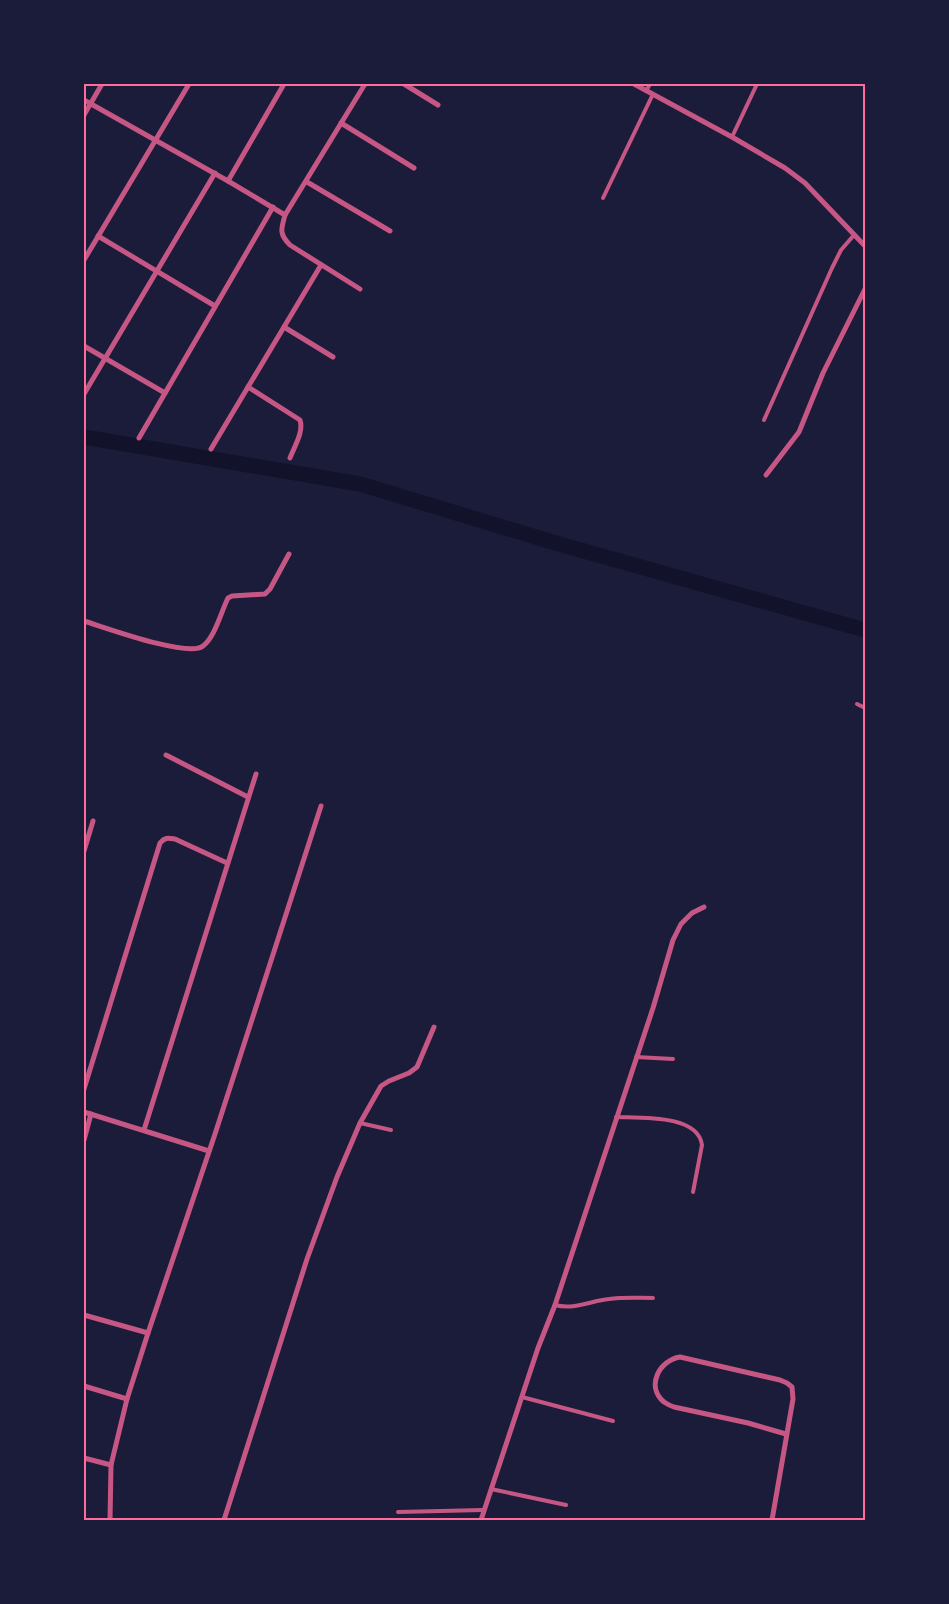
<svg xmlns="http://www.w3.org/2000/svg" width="949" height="1604" font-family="Ubuntu,sans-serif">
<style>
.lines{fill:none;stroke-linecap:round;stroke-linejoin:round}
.canal{stroke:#12122b;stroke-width:15}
.service{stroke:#c65784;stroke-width:4}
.minor{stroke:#c65784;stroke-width:5}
.neatline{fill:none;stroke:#ff6b9d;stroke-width:2}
</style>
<rect width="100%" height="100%" fill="#1b1b3a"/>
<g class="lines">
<path class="canal" d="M 84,437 L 360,484 L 552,542 L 865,630"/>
<g class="service">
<path d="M 646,91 L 650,84"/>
<path d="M 732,137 L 757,84"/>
<path d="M 603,198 L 653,94"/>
<path d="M 764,420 L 832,268 L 841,250 L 854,235"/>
<path d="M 857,704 L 865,708"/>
<path d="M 636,1057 L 673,1059"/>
<path d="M 616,1117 C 639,1118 698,1114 702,1145 L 693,1192"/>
<path d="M 360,1123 L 391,1130"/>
<path d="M 555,1305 C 574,1310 590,1301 609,1299 C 623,1297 638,1298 653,1298"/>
<path d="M 522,1397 L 613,1421"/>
<path d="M 491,1489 L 566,1505"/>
<path d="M 398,1512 L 483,1510"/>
</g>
<g class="minor">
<path d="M 404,84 L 438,105"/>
<path d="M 634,84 L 732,137 L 785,168 L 805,183 L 865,246"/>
<path d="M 84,100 L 228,181 L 284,84"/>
<path d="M 84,115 L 102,84"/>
<path d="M 341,123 L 414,168"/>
<path d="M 228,181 L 285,215 L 365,84"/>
<path d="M 307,182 L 390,231"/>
<path d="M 285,215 C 281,229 279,234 290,245 L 360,289"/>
<path d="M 98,236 L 215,306"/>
<path d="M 84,260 L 189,84"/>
<path d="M 284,327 L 333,357"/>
<path d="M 84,346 L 165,393"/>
<path d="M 248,387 L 300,420 C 304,432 294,447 290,458"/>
<path d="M 84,394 L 215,173"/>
<path d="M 139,438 L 273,207"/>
<path d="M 211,449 L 321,265"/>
<path d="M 766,475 L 799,432 L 823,373 L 865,289"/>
<path d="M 84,621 C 104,627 188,658 203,646 C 215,637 221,612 228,598 L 232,596 L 265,594 L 270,589 L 289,554"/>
<path d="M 166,755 L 248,797"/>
<path d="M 84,851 L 93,821"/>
<path d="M 84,1089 L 160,843 C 165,837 168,838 175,839 L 227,863"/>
<path d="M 84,1112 L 209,1151"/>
<path d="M 144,1130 L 256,774"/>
<path d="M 84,1140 L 91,1114"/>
<path d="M 84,1315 L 148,1333"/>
<path d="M 84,1386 L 127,1399"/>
<path d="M 84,1458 L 111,1465"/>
<path d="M 110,1520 L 111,1465 L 127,1399 L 148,1333 L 215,1134 L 321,806"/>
<path d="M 224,1520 L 307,1259 L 337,1177 L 360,1123 L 381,1086 L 389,1081 L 409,1073 L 417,1067 L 434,1027"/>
<path d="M 481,1520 L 538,1348 L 555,1305 L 653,1008 L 673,940 L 681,924 L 692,913 L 704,907"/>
<path d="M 772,1520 L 793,1399 L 792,1387 L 787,1383 L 780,1380 L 680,1357 C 660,1360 645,1386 664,1402 C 667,1404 671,1406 674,1407 L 748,1423 L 786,1434"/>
</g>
</g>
<rect width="949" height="1604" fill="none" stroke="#1b1b3a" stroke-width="170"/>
<rect x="85" y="85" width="779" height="1434" class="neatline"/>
</svg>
